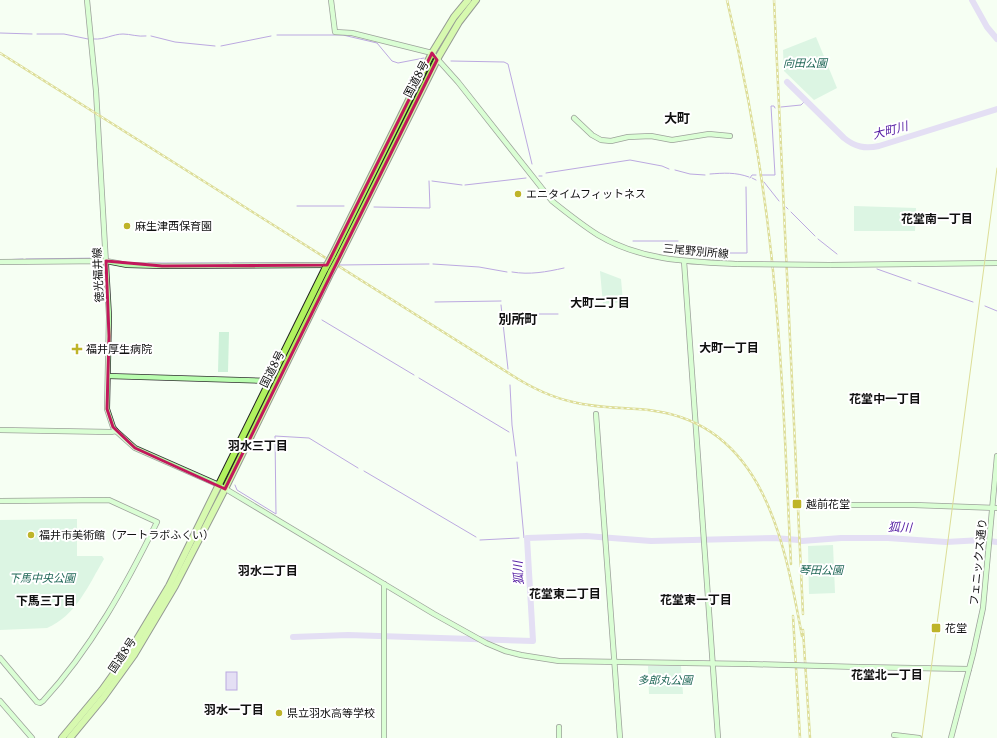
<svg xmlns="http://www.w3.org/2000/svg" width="997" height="738" font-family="'Libre Baskerville','Noto Sans JP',serif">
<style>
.green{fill:#bce9d1}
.pitch{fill:#cef1d9}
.water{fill:#ceb8f5;stroke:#7540cb}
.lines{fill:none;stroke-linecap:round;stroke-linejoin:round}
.stream{stroke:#7540cb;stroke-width:1}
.river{stroke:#ceb8f5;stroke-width:6}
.secondary-casing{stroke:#323232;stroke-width:6}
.highway-casing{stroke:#212121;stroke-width:8}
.secondary{stroke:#b9fdaf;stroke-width:4.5}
.highway{stroke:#b1f25e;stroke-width:6}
.tram{stroke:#beb429;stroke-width:1}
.rail-casing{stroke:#beb429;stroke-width:2.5}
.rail{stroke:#fff;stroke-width:1;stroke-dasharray:3;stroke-linecap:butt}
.secondary-bridge-casing{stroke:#323232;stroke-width:6;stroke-linecap:butt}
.highway-bridge-casing{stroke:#212121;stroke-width:8;stroke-linecap:butt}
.secondary-bridge{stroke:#b9fdaf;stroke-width:4.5}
.highway-bridge{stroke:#b1f25e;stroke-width:6}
.marked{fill:none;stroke:#c2185b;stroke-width:3;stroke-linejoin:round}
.poi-dot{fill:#beb429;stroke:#fff;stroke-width:1.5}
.labels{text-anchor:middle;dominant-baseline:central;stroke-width:4;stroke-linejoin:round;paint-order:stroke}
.park-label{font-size:11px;font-style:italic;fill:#206757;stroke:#fff}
.street-label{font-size:11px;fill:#101010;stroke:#fff}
.poi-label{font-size:11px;fill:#101010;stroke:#fff;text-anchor:start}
.water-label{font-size:12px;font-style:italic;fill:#521aa1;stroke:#fff}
.neighbourhood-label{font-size:12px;font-weight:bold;fill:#101010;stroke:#fff}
.quarter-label{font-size:13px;font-weight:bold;fill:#101010;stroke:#fff}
</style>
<rect width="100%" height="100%" fill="#f5fff3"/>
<g class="green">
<path d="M 816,37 L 837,88 L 814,100 L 784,71 L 783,50 Z"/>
<path d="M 854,206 L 916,208 L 915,231 L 854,231 Z"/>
<path d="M 600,271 L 621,279 L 623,302 L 603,304 Z"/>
<path d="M 77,519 L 77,556 L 102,556 L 104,559 C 89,584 76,616 47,628 L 0,630 L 0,520 Z"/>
<path d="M 833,545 L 835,593 L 809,594 L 808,546 Z"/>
<path d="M 648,666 L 681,666 L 683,694 L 649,694 Z"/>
</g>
<path class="pitch" d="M 219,332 L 229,332 L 228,372 L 218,372 Z"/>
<rect class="water" x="226" y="672" width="11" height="18"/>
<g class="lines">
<g class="stream">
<path d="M 0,33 L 32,34"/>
<path d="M 37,34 L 64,34 L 88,39"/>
<path d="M 277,35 L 343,35 L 377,43 L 392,61 L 398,63 L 424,58"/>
<path d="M 151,36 L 175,42 L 215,46"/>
<path d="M 94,39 C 104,40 113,34 123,34 C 130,34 138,37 146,36"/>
<path d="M 221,46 L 271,36"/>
<path d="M 451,61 L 504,62 L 508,64 L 532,164"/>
<path d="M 781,107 L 801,105 L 806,100"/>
<path d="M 675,170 L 690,174 L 705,175"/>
<path d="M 546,173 L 630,160 L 662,166 L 669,169"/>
<path d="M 710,174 C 724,173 735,172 749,177"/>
<path d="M 760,175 L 775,175 L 771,106 L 774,106 L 775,108"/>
<path d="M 539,176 L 542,176"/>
<path d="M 750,178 L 752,175 L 756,175"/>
<path d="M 752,178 L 756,180"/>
<path d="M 432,181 L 462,185"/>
<path d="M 764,182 L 779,201"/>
<path d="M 465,185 L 526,178"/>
<path d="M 297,206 L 344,206"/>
<path d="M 374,207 L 430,208 L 429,181"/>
<path d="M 786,207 L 788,209"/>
<path d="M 791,212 L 815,236"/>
<path d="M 818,239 L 837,254"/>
<path d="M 633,241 L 678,241"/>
<path d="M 685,253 L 747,253 L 746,187"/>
<path d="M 26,259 L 103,258"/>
<path d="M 0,260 L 23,259"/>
<path d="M 148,263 L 229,263"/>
<path d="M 233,263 L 325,263"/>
<path d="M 433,264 L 479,267 L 507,272"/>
<path d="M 339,265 L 429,264"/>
<path d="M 877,269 L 911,281"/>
<path d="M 512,272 C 530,275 546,272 564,268"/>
<path d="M 918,283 L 973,302"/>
<path d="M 435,302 L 501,301"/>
<path d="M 501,305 L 508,369"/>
<path d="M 985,306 L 997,311"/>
<path d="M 507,314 L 558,314"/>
<path d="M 322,320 L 414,375"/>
<path d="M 419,378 L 509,432"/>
<path d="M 510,385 L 512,425 L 516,456"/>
<path d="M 517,462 L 524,538 L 527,538"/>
<path d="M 364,471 L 476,537"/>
<path d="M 235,485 L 237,490 L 276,514 L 275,436 L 309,438 L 358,468"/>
<path d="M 480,540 L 519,538"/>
</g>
<g class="river">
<path d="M 972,0 L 987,27 L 997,39"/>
<path d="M 787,82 L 844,138 C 855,147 865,149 879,146 L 997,109"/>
<path d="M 802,541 L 841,538 L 888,538 L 946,542 L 982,540 L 997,542"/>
<path d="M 293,637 L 348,635 L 533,641 L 527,538 L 586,536 L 651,541 L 774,538 L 799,540"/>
</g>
<defs>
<g id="secondary">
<path d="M 87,0 L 96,91 L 109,316 L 107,409 L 113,427 L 116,431 L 135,448 L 219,485 L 434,614 L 486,643 L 505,651 L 521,655 L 559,661 L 749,664"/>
<path d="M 331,0 L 335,32 L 352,33 L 432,53 L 458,82 L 552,201 C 567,213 582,225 598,235 C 641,261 690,262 738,264"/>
<path d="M 574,118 L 592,135 L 601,140 L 611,141 L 628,137 L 651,136 L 672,140 L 709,134 L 730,136"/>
<path d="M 684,261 L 718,738"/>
<path d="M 0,262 L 106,261 L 127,265 L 162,266 L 328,265"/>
<path d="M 830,265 L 997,263"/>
<path d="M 108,376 L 271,381"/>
<path d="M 596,414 L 620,738"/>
<path d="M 0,430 L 111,432 L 116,431"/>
<path d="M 0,501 L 109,500 L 157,522 C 126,585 91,649 43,701 L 40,703 L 37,702 L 0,658"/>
<path d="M 820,505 L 914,505 L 997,508"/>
<path d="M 384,584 L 384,738"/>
<path d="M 858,667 L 969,669"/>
<path d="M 0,701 L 32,738"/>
<path d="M 559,727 L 559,738"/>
<path d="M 894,735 L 919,738"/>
<path d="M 951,738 L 973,654 L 983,608 L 997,456"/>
</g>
<g id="highway">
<path d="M 332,256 L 432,53 L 454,17 L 468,0"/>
<path d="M 338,259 L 439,56 L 459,22 L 476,0"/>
<path d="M 62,738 L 102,690 L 130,651 L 169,586 L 325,269"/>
<path d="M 70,738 L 103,698 L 134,655 L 175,586 L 225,489 L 331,272"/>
</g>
</defs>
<use href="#secondary" class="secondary-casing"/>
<use href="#highway" class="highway-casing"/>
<use href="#secondary" class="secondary"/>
<use href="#highway" class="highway"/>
<path class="tram" d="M 922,738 L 997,168"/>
<defs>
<g id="rail">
<path d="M 727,0 C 748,89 764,180 773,271 C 783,368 786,467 791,564"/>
<path d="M 774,0 L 803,614"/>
<path d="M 0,53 L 510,374 C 530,387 550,397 573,402 C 600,409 628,407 655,411 C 765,427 785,545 802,636"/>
<path d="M 793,616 L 800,738"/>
<path d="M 803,630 L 810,738"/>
</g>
</defs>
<use href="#rail" class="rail-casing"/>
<use href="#rail" class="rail"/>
<defs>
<g id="secondary-bridge">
<path d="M 738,264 L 830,265"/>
<path d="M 749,664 L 858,667"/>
</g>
<g id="highway-bridge">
<path d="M 325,269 L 332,256"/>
<path d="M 331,272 L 338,259"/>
</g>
</defs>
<use href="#secondary-bridge" class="secondary-bridge-casing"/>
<use href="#highway-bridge" class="highway-bridge-casing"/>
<use href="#secondary-bridge" class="secondary-bridge"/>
<use href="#highway-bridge" class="highway-bridge"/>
</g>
<path d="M0 0H997V738H0ZM 432,53 L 437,60 L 225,489 L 135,448 L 113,427 L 107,409 L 109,336 L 106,261 L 162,266 L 327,265 Z" fill="#f5fff3" fill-opacity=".55" fill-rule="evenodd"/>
<path class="marked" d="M 432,53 L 437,60 L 225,489 L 135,448 L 113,427 L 107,409 L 109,336 L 106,261 L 162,266 L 327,265 Z"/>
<g class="poi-dot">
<circle cx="518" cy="194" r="4"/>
<circle cx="127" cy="226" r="4"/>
<path d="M75 343h4v4h4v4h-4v4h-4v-4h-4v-4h4z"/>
<rect x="792" y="499" width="10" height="10" rx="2"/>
<circle cx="31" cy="535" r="4"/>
<rect x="931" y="623" width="10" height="10" rx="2"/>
<circle cx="279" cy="713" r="4"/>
</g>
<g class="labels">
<g class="park-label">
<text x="805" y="63">向田公園</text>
<text x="821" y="570">琴田公園</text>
<text x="42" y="578">下馬中央公園</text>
<text x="665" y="680">多郎丸公園</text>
</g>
<g class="street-label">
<text transform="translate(416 79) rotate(-62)">国道8号</text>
<text transform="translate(696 251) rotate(5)">三尾野別所線</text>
<text transform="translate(98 275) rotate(-93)">徳光福井線</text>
<text transform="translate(272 369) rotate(-63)">国道8号</text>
<text transform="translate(978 562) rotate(-84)">フェニックス通り</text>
<text transform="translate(122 655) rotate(-56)">国道8号</text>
</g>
<g class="poi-label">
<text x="526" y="194">エニタイムフィットネス</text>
<text x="135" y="226">麻生津西保育園</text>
<text x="86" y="349">福井厚生病院</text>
<text x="806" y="504">越前花堂</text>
<text x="39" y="535">福井市美術館（アートラボふくい）</text>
<text x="945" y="628">花堂</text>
<text x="287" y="713">県立羽水高等学校</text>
</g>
<g class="water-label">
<text transform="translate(890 130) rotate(-15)">大町川</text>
<text transform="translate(900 527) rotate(2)">狐川</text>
<text transform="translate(518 573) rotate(-93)">狐川</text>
</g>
<g class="neighbourhood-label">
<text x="937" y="218">花堂南一丁目</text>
<text x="600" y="302">大町二丁目</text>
<text x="729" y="347">大町一丁目</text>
<text x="885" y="398">花堂中一丁目</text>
<text x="258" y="445">羽水三丁目</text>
<text x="268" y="570">羽水二丁目</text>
<text x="565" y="593">花堂東二丁目</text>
<text x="696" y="599">花堂東一丁目</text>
<text x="46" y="600">下馬三丁目</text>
<text x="887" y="674">花堂北一丁目</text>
<text x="234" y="709">羽水一丁目</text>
</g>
<g class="quarter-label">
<text x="677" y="118">大町</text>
<text x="518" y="319">別所町</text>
</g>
</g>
</svg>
